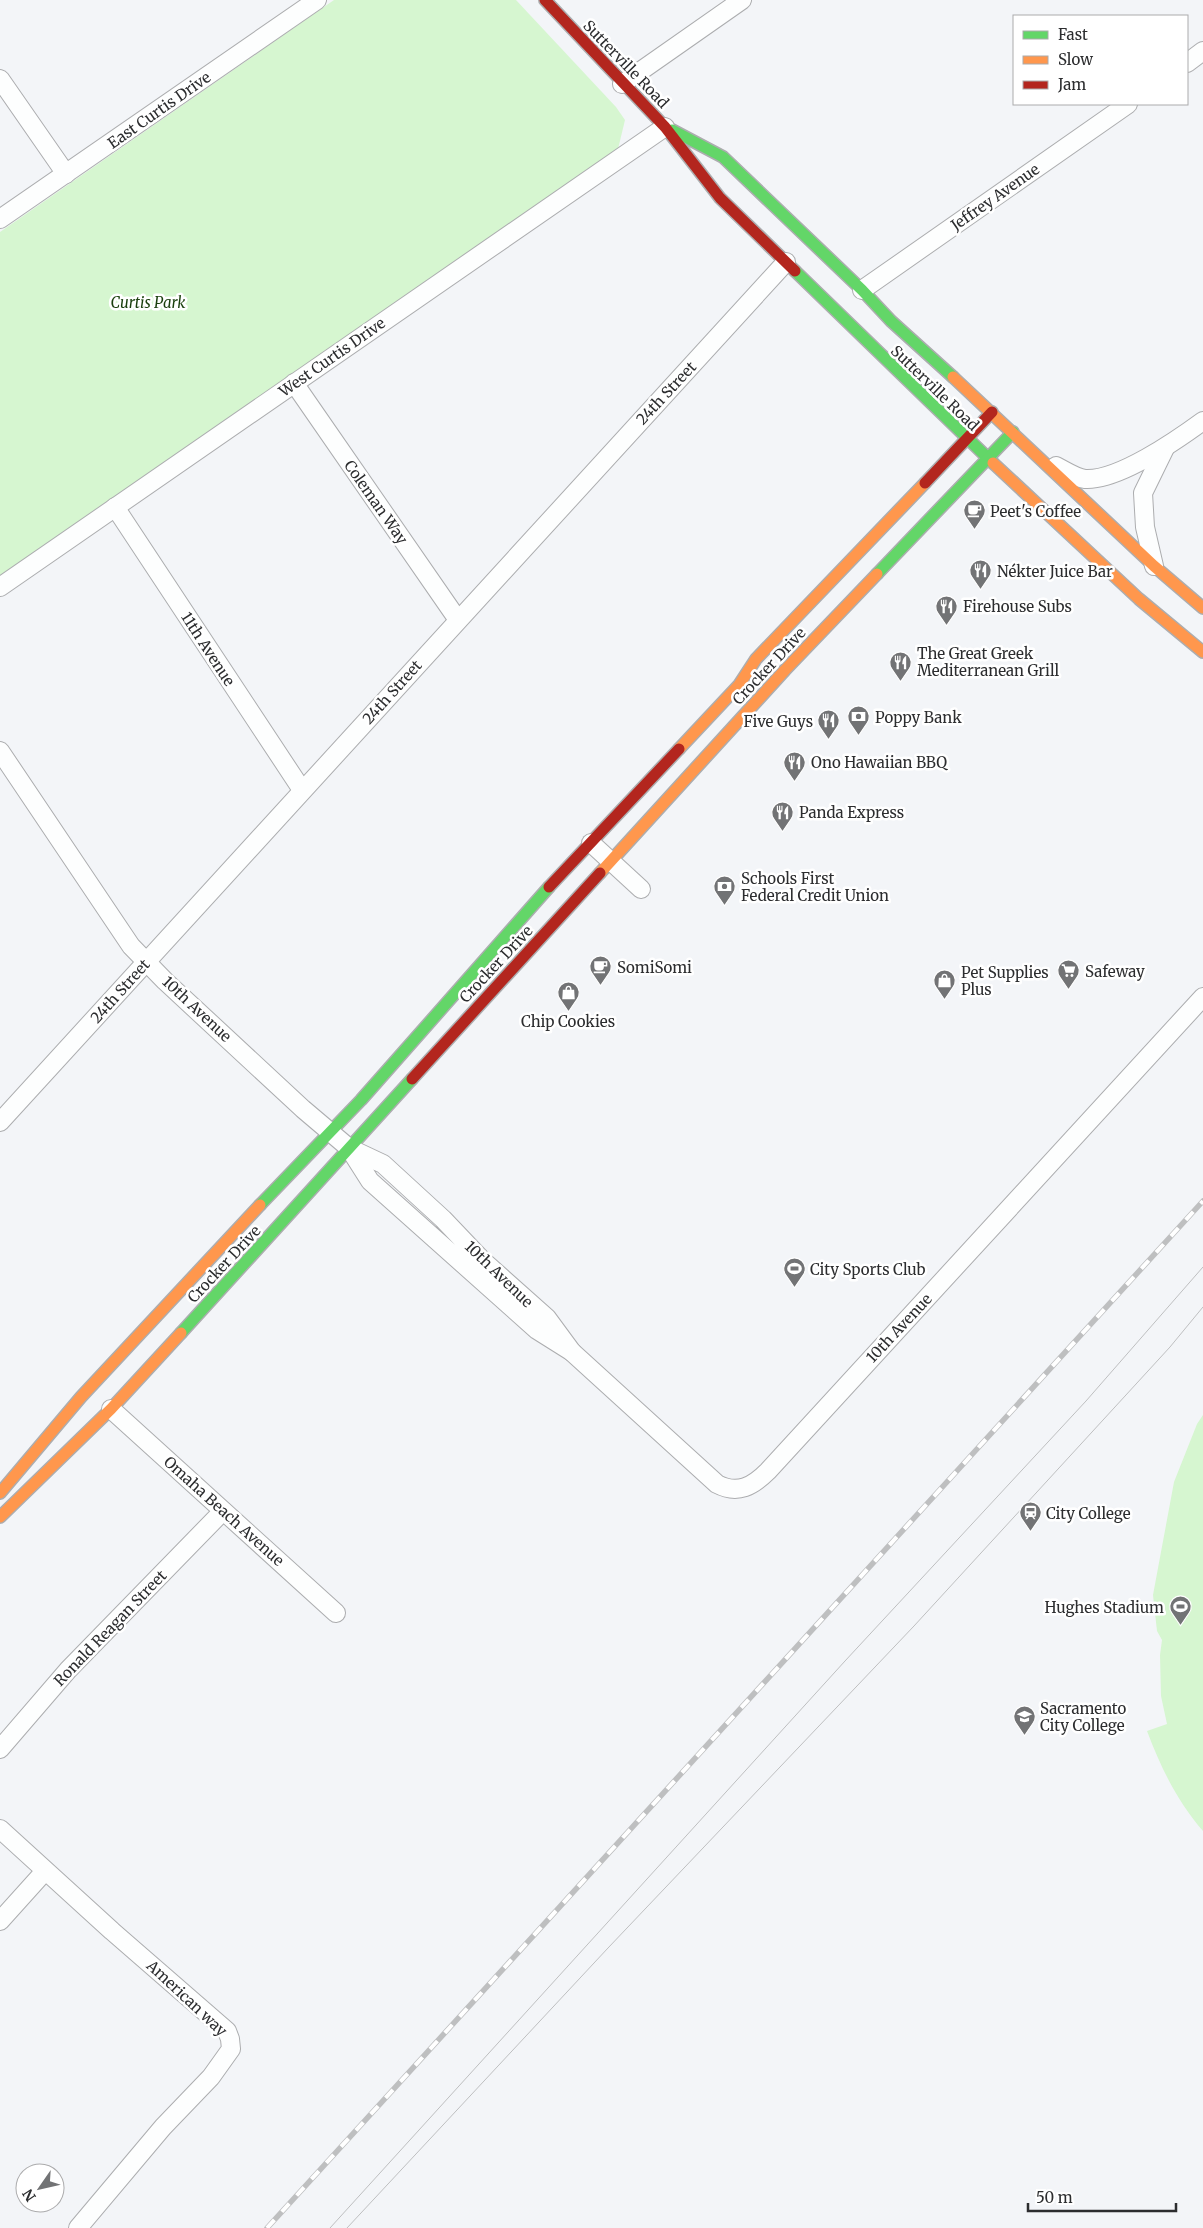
<svg xmlns="http://www.w3.org/2000/svg" width="1203" height="2228" font-family="Merriweather,serif">
<style>
.green{fill:#d6f6d0}
.lines{fill:none;stroke-linecap:round;stroke-linejoin:round}
.street-casing{stroke:#acadaf;stroke-width:20}
.fast-casing{stroke:#acadaf;stroke-width:14}
.slow-casing{stroke:#acadaf;stroke-width:14}
.jam-casing{stroke:#acadaf;stroke-width:14}
.street{stroke:#fdfefe;stroke-width:18}
.fast{stroke:#63d668;stroke-width:11}
.slow{stroke:#ff974d;stroke-width:11}
.jam{stroke:#b3261e;stroke-width:11}
.tram{stroke:#bebfc0;stroke-width:1}
.rail-casing{stroke:#bebfc0;stroke-width:5.5}
.rail{stroke:#fff;stroke-width:4;stroke-dasharray:11;stroke-linecap:butt}
.labels{text-anchor:middle;dominant-baseline:central;stroke-width:5;stroke-linejoin:round;paint-order:stroke}
.street-label{font-size:15px;fill:#2c2d2f;stroke:#fff}
.park-label{font-size:15px;font-style:italic;fill:#1a3f0d;stroke:#fff}
.poi-label{font-size:15px;fill:#2c2d2f;stroke:#fff;text-anchor:start}
</style>
<rect width="100%" height="100%" fill="#f3f5f8"/>
<g class="green">
<path d="M 334,0 L 516,0 L 616,107 L 625,120 L 618,149 L 0,577 L 0,232 Z"/>
<path d="M 1203,1415 L 1203,1831 C 1177,1801 1161,1768 1147,1731 L 1167,1724 L 1161,1696 L 1160,1655 L 1162,1640 L 1157,1631 L 1153,1595 L 1174,1482 L 1197,1424 Z"/>
</g>
<g class="lines">
<defs>
<g id="street">
<path d="M 1187,63 L 1203,51"/>
<path d="M 0,79 L 66,174"/>
<path d="M 622,84 L 742,0"/>
<path d="M 0,219 L 317,0"/>
<path d="M 862,290 L 1128,104"/>
<path d="M 294,383 L 458,620"/>
<path d="M 1056,466 C 1064,470 1076,478 1085,479 C 1118,481 1177,440 1203,421"/>
<path d="M 115,507 L 302,790"/>
<path d="M 1154,566 L 1145,527 L 1143,493 L 1165,448"/>
<path d="M 0,587 L 665,127"/>
<path d="M 0,751 L 131,946 L 165,981 L 303,1109 L 349,1148 L 383,1164 L 443,1219 L 482,1260 L 547,1318 L 572,1352 L 537,1330 L 370,1181 L 349,1148"/>
<path d="M 591,843 L 641,889"/>
<path d="M 0,1122 L 786,262"/>
<path d="M 572,1352 L 717,1484 C 738,1495 753,1486 768,1471 L 1203,997"/>
<path d="M 111,1409 L 336,1613"/>
<path d="M 0,1749 L 68,1670 L 223,1511"/>
<path d="M 0,1829 L 112,1931 L 227,2031 L 230,2039 L 231,2049 L 211,2077 L 163,2127 L 78,2228"/>
<path d="M 0,1921 L 45,1871"/>
</g>
<g id="fast">
<path d="M 672,130 L 723,157 L 862,290 L 891,321 L 953,377"/>
<path d="M 795,271 L 993,463"/>
<path d="M 877,574 L 1013,432"/>
<path d="M 260,1205 L 361,1100 L 549,887"/>
<path d="M 181,1333 L 412,1079"/>
</g>
<g id="slow">
<path d="M 953,377 L 1154,566 L 1203,608"/>
<path d="M 993,463 L 1139,599 L 1203,652"/>
<path d="M 679,749 L 739,685 L 756,659 L 925,483"/>
<path d="M 600,873 L 785,670 L 877,574"/>
<path d="M 0,1493 L 81,1397 L 260,1205"/>
<path d="M 0,1517 L 111,1409 L 181,1333"/>
</g>
<g id="jam">
<path d="M 545,0 L 665,127 L 720,198 L 795,271"/>
<path d="M 925,483 L 992,412"/>
<path d="M 549,887 L 679,749"/>
<path d="M 412,1079 L 600,873"/>
</g>
</defs>
<use href="#street" class="street-casing"/>
<use href="#fast" class="fast-casing"/>
<use href="#slow" class="slow-casing"/>
<use href="#jam" class="jam-casing"/>
<use href="#street" class="street"/>
<use href="#fast" class="fast"/>
<use href="#slow" class="slow"/>
<use href="#jam" class="jam"/>
<g class="tram">
<path d="M 330,2228 L 845,1661 L 1086,1401 L 1203,1267"/>
<path d="M 347,2228 L 608,1948 L 914,1626 L 1170,1347 L 1203,1307"/>
</g>
<defs>
<path id="rail" d="M 267,2228 L 1203,1201"/>
</defs>
<use href="#rail" class="rail-casing"/>
<use href="#rail" class="rail"/>
</g>
<defs>
<symbol id="cafe-pin" viewBox="-11 -11 22 30"><path d="M0 17L-7.5 6A9.5 9.5 0 1 1 7.5 6Z" fill="#727375" stroke="#fff"/><path d="M-5.5-4.5H6V0H3Q3 3.5 0 3.5H-2.5Q-5.5 3.5-5.5 0ZM3-3.2v2h1.7v-2ZM-6 4.5H4V6H-6Z" fill="#fff"/></symbol>
<symbol id="restaurant-pin" viewBox="-11 -11 22 30"><path d="M0 17L-7.5 6A9.5 9.5 0 1 1 7.5 6Z" fill="#727375" stroke="#fff"/><path d="M-5-6h1v4h1v-4h1v4h1v-4h1v5L-1.5 .5V6h-2V.5L-5-1ZM5-6V6H3V1.5H1.5Q1.5-4 5-6Z" fill="#fff"/></symbol>
<symbol id="bank-pin" viewBox="-11 -11 22 30"><path d="M0 17L-7.5 6A9.5 9.5 0 1 1 7.5 6Z" fill="#727375" stroke="#fff"/><path d="M-6-4H6V4H-6ZM0-2.3a2.3 2.3 0 1 0 0 4.6a2.3 2.3 0 1 0 0-4.6Z" fill="#fff"/></symbol>
<symbol id="supermarket-pin" viewBox="-11 -11 22 30"><path d="M0 17L-7.5 6A9.5 9.5 0 1 1 7.5 6Z" fill="#727375" stroke="#fff"/><path d="M-6-5.5h2.5l.6 2H6L4.5 2H-2.5L-4.4-4H-6ZM-1.5 3.2a1.3 1.3 0 1 0 .1 0ZM3 3.2a1.3 1.3 0 1 0 .1 0Z" fill="#fff"/></symbol>
<symbol id="shop-pin" viewBox="-11 -11 22 30"><path d="M0 17L-7.5 6A9.5 9.5 0 1 1 7.5 6Z" fill="#727375" stroke="#fff"/><path d="M-5-2.5h2.3a2.7 3.5 0 0 1 5.4 0H5L5.5 6h-11ZM-1.5-2.5h3a1.5 2.3 0 0 0-3 0Z" fill="#fff"/></symbol>
<symbol id="stadium-pin" viewBox="-11 -11 22 30"><path d="M0 17L-7.5 6A9.5 9.5 0 1 1 7.5 6Z" fill="#727375" stroke="#fff"/><path d="M0-5a6.5 5 0 1 0 0 10a6.5 5 0 1 0 0-10ZM-3.5-1.8h7v3.6h-7Z" fill="#fff"/></symbol>
<symbol id="station-pin" viewBox="-11 -11 22 30"><path d="M0 17L-7.5 6A9.5 9.5 0 1 1 7.5 6Z" fill="#727375" stroke="#fff"/><path d="M-3-6H3Q5-6 5-4V2Q5 4 3 4L4.5 6H3L1.5 4h-3L-3 6H-4.5L-3 4Q-5 4-5 2V-4Q-5-6-3-6ZM-3.5-4v3h7v-3ZM-3.5 1v1.5H-2V1ZM2 1v1.5H3.5V1Z" fill="#fff"/></symbol>
<symbol id="university-pin" viewBox="-11 -11 22 30"><path d="M0 17L-7.5 6A9.5 9.5 0 1 1 7.5 6Z" fill="#727375" stroke="#fff"/><path d="M0-5L7-2L0 1L-7-2ZM-4 1L0 2.5L4 1V4Q0 6-4 4Z" fill="#fff"/></symbol>
</defs>
<g fill-rule="evenodd">
<use href="#cafe-pin" x="962" y="498" width="25" height="34"/>
<use href="#restaurant-pin" x="968" y="558" width="25" height="34"/>
<use href="#restaurant-pin" x="934" y="594" width="25" height="34"/>
<use href="#restaurant-pin" x="888" y="650" width="25" height="34"/>
<use href="#bank-pin" x="846" y="704" width="25" height="34"/>
<use href="#restaurant-pin" x="816" y="708" width="25" height="34"/>
<use href="#restaurant-pin" x="782" y="750" width="25" height="34"/>
<use href="#restaurant-pin" x="770" y="800" width="25" height="34"/>
<use href="#bank-pin" x="712" y="874" width="25" height="34"/>
<use href="#cafe-pin" x="588" y="954" width="25" height="34"/>
<use href="#supermarket-pin" x="1056" y="958" width="25" height="34"/>
<use href="#shop-pin" x="932" y="968" width="25" height="34"/>
<use href="#shop-pin" x="556" y="980" width="25" height="34"/>
<use href="#stadium-pin" x="782" y="1256" width="25" height="34"/>
<use href="#station-pin" x="1018" y="1500" width="25" height="34"/>
<use href="#stadium-pin" x="1168" y="1594" width="25" height="34"/>
<use href="#university-pin" x="1012" y="1704" width="25" height="34"/>
</g>
<g class="labels">
<g class="street-label">
<text transform="translate(626 64) rotate(46)">Sutterville Road</text>
<text transform="translate(159 110) rotate(-35)">East Curtis Drive</text>
<text transform="translate(995 197) rotate(-35)">Jeffrey Avenue</text>
<text transform="translate(332 357) rotate(-35)">West Curtis Drive</text>
<text transform="translate(935 388) rotate(44)">Sutterville Road</text>
<text transform="translate(666 393) rotate(-47)">24th Street</text>
<text transform="translate(376 502) rotate(55)">Coleman Way</text>
<text transform="translate(208 649) rotate(57)">11th Avenue</text>
<text transform="translate(769 666) rotate(-47)">Crocker Drive</text>
<text transform="translate(392 692) rotate(-48)">24th Street</text>
<text transform="translate(496 964) rotate(-47)">Crocker Drive</text>
<text transform="translate(120 991) rotate(-48)">24th Street</text>
<text transform="translate(197 1009) rotate(43)">10th Avenue</text>
<text transform="translate(224 1264) rotate(-47)">Crocker Drive</text>
<text transform="translate(499 1274) rotate(44)">10th Avenue</text>
<text transform="translate(899 1328) rotate(-47)">10th Avenue</text>
<text transform="translate(224 1511) rotate(42)">Omaha Beach Avenue</text>
<text transform="translate(110 1628) rotate(-46)">Ronald Reagan Street</text>
<text transform="translate(187 1998) rotate(43)">American way</text>
</g>
<g class="park-label">
<text x="148" y="302">Curtis Park</text>
</g>
<g class="poi-label">
<text x="990" y="511">Peet's Coffee</text>
<text x="997" y="571">Nékter Juice Bar</text>
<text x="963" y="606">Firehouse Subs</text>
<text x="917" y="653">The Great Greek<tspan x="917" dy="17">Mediterranean Grill</tspan></text>
<text x="875" y="717">Poppy Bank</text>
<text x="813" y="721" text-anchor="end">Five Guys</text>
<text x="811" y="762">Ono Hawaiian BBQ</text>
<text x="799" y="812">Panda Express</text>
<text x="741" y="878">Schools First<tspan x="741" dy="17">Federal Credit Union</tspan></text>
<text x="617" y="967">SomiSomi</text>
<text x="1085" y="971">Safeway</text>
<text x="961" y="972">Pet Supplies<tspan x="961" dy="17">Plus</tspan></text>
<text x="568" y="1021" text-anchor="middle">Chip Cookies</text>
<text x="810" y="1269">City Sports Club</text>
<text x="1046" y="1513">City College</text>
<text x="1164" y="1607" text-anchor="end">Hughes Stadium</text>
<text x="1040" y="1708">Sacramento<tspan x="1040" dy="17">City College</tspan></text>
</g>
</g>
<rect x="1013" y="15" width="175" height="90" fill="#ffffff" stroke="#ababac"/>
<rect x="1023" y="31" width="25" height="8" fill="#63d668" stroke="#ababac"/>
<text x="1058" y="40" font-size="15" fill="#2c2d2f">Fast</text>
<rect x="1023" y="56" width="25" height="8" fill="#ff974d" stroke="#ababac"/>
<text x="1058" y="65" font-size="15" fill="#2c2d2f">Slow</text>
<rect x="1023" y="81" width="25" height="8" fill="#b3261e" stroke="#ababac"/>
<text x="1058" y="90" font-size="15" fill="#2c2d2f">Jam</text>
<g transform="translate(40 2188) rotate(236)"><circle r="24" fill="#ffffff" stroke="#ababac"/>
<path d="M0-4L9 19L0 12L-9 19Z" fill="#727375"/>
<text y="-8" font-size="14" font-weight="bold" text-anchor="middle" fill="#2c2d2f">N</text>
</g>
<path d="M1028 2203v8h148v-8" fill="none" stroke="#2c2d2f" stroke-width="2.5"/>
<text x="1036" y="2203" font-size="15" fill="#2c2d2f" stroke="#ffffff" stroke-width="4" paint-order="stroke">50 m</text>
</svg>
